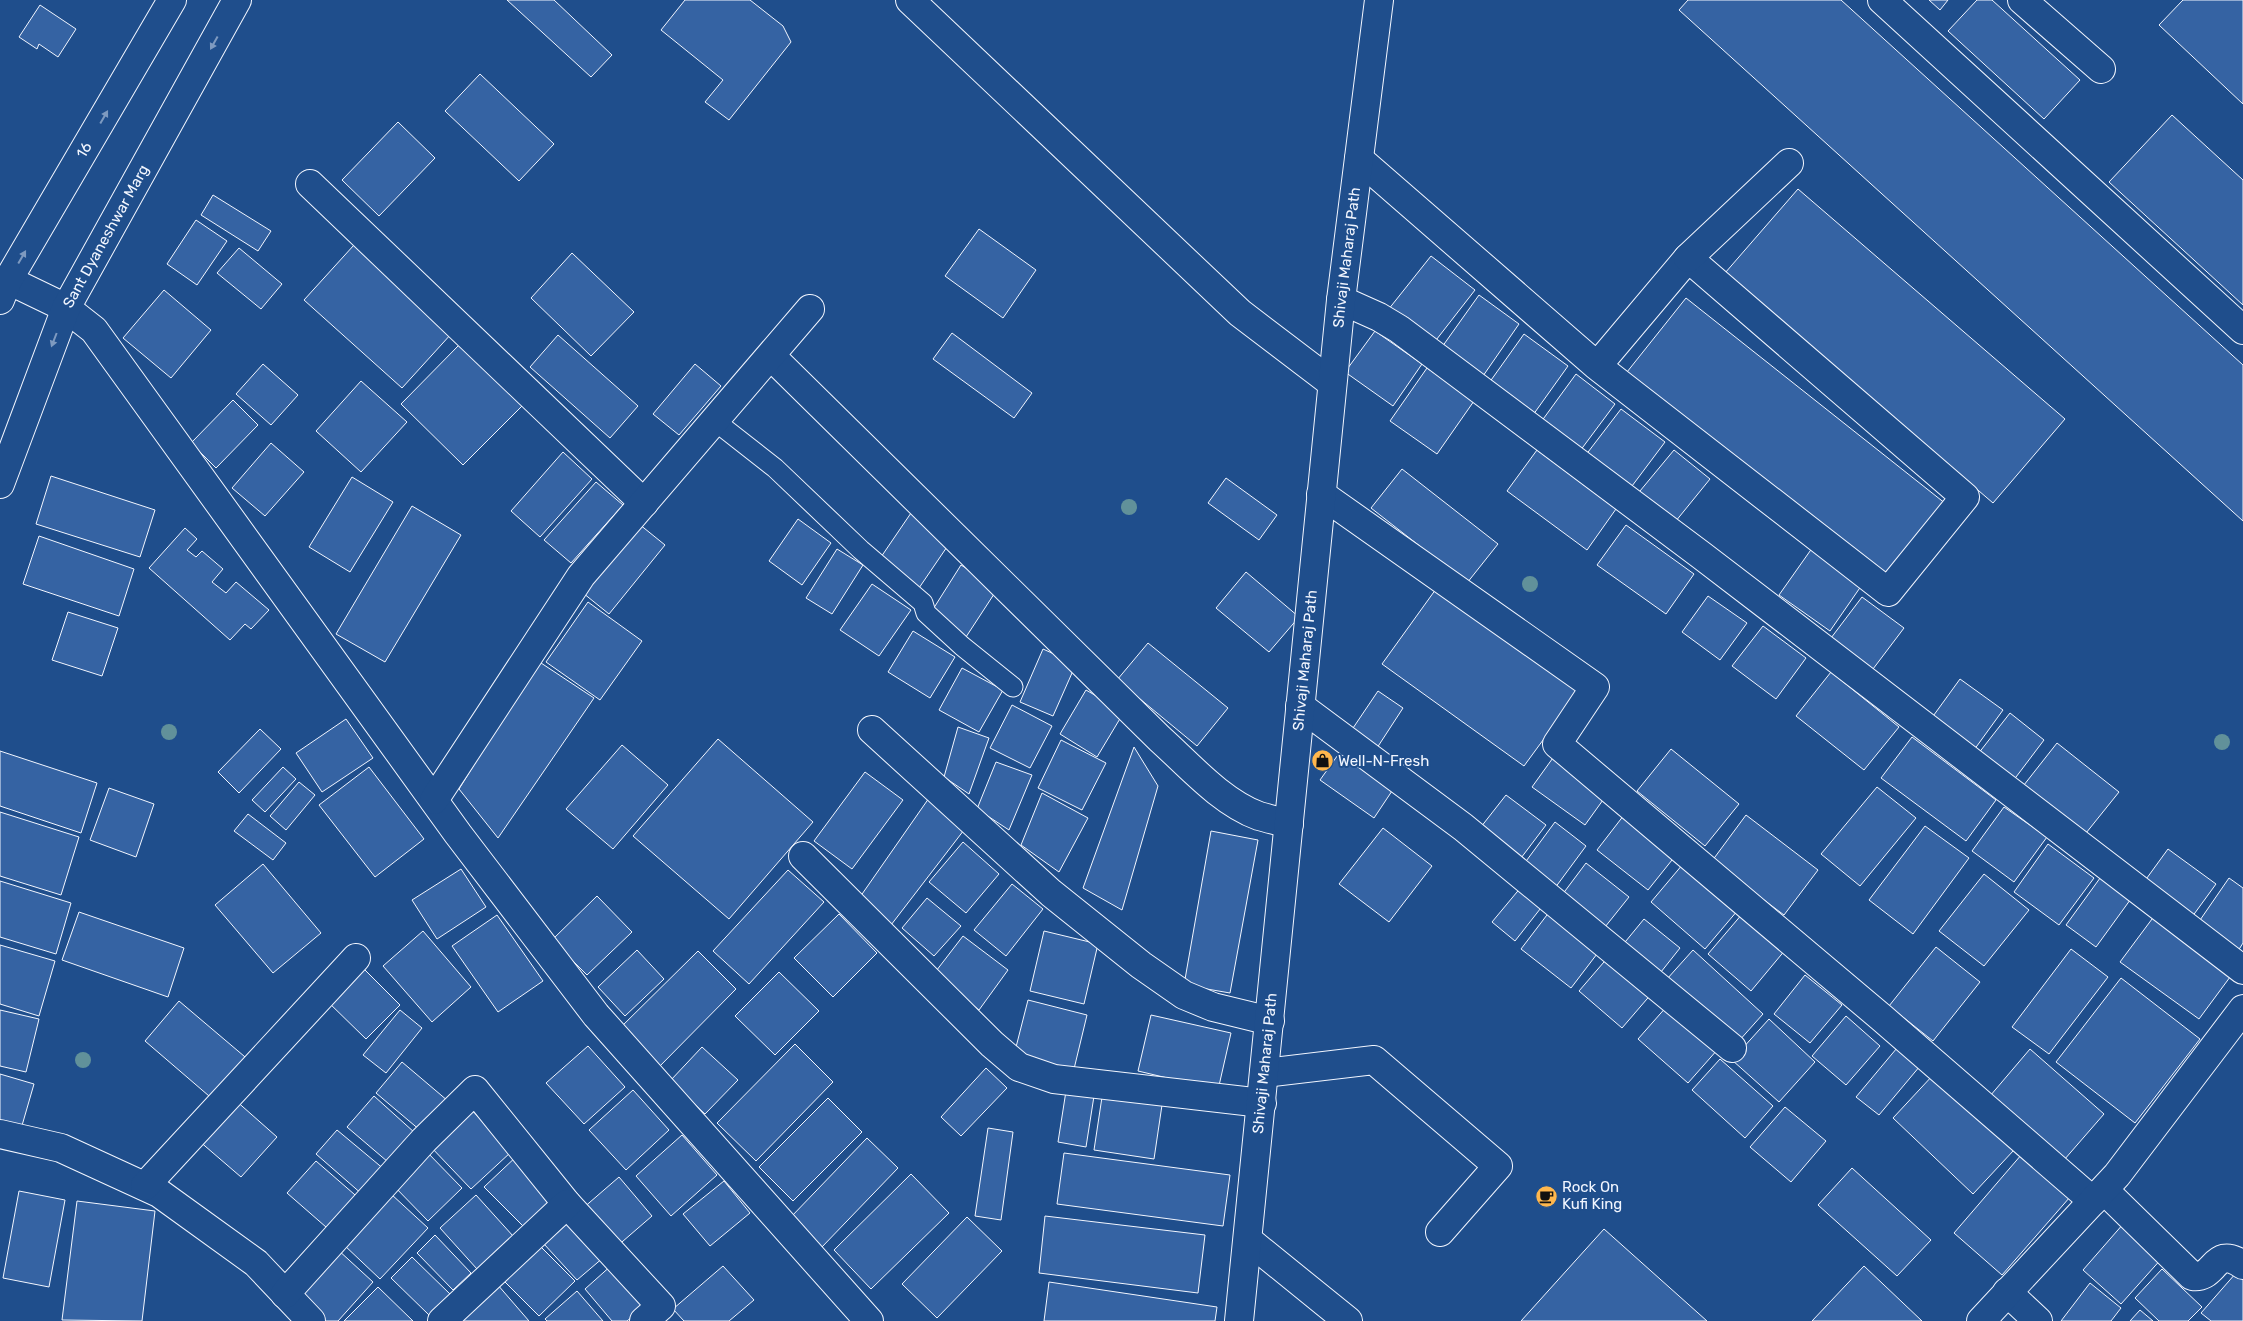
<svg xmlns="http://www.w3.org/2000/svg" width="2243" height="1321" font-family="Rubik,sans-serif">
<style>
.building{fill:#3563a3;stroke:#f2f6ff}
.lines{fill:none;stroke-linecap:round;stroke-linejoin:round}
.service-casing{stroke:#f2f6ff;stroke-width:21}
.minor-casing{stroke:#f2f6ff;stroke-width:30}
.primary-casing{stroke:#f2f6ff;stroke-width:30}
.service{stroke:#1f4e8c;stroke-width:19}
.minor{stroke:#1f4e8c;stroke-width:28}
.primary{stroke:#1f4e8c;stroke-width:28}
.tree{fill:#61919a}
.oneway{fill:#7e9ac0}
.labels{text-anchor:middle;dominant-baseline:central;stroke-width:4;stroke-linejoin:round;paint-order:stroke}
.street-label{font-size:15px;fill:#f2f6ff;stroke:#1f4e8c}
.poi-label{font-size:15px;fill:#f2f6ff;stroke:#1f4e8c;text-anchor:start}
</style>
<rect width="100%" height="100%" fill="#1f4e8c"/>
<g class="building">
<path d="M 507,0 L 554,0 L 612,55 L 591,77 Z"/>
<path d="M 685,0 L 750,0 L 783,26 L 791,42 L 729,120 L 705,102 L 723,80 L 661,30 Z"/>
<path d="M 1688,0 L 1841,0 L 2243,365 L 2243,521 L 1679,10 Z"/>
<path d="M 1929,0 L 1948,0 L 1940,10 Z"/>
<path d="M 1977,0 L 1992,0 L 2080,80 L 2044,119 L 1948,31 Z"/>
<path d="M 2183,0 L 2243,0 L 2243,104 L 2159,25 Z"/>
<path d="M 40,5 L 76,29 L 58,57 L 39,44 L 37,49 L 19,37 Z"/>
<path d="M 480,74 L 554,144 L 519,181 L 445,111 Z"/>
<path d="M 2172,115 L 2243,180 L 2243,305 L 2109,182 Z"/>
<path d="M 398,122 L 435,158 L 379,216 L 342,180 Z"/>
<path d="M 1798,189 L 2065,419 L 1993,503 L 1725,273 Z"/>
<path d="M 213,195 L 271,231 L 258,251 L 201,215 Z"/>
<path d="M 196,220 L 227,241 L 197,285 L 167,264 Z"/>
<path d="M 979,229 L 1036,270 L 1003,318 L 945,276 Z"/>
<path d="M 354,245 L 452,333 L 402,388 L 304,300 Z"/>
<path d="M 239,248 L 282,284 L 261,309 L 217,273 Z"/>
<path d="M 572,253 L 634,312 L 591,356 L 531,298 Z"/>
<path d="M 1431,256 L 1475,290 L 1433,344 L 1388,310 Z"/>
<path d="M 164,290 L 211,330 L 171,378 L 123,338 Z"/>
<path d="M 1479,295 L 1519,324 L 1483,376 L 1442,347 Z"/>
<path d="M 1686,298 L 1946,504 L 1884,582 L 1623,377 Z"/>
<path d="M 1375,331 L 1422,364 L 1393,406 L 1345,372 Z"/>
<path d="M 952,333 L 1032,393 L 1014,418 L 933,359 Z"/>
<path d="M 1524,334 L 1568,366 L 1533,415 L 1489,383 Z"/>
<path d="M 558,335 L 638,406 L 610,438 L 530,367 Z"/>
<path d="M 459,345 L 522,406 L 463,465 L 401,404 Z"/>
<path d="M 263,364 L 298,395 L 271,425 L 236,394 Z"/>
<path d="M 695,364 L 721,386 L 679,435 L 653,414 Z"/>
<path d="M 1427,368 L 1474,401 L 1437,454 L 1390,421 Z"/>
<path d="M 1576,374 L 1615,404 L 1580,451 L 1541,422 Z"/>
<path d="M 361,381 L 407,422 L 361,472 L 316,431 Z"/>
<path d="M 233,400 L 258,425 L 216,468 L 191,443 Z"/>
<path d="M 1621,409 L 1665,442 L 1629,490 L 1585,456 Z"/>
<path d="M 271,443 L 304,472 L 265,516 L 232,488 Z"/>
<path d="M 1537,450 L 1616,509 L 1587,550 L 1507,491 Z"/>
<path d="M 1674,450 L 1710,479 L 1671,527 L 1635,497 Z"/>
<path d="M 563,452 L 592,479 L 540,537 L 511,511 Z"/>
<path d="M 1402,469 L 1498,544 L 1467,583 L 1371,508 Z"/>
<path d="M 51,476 L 155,510 L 140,557 L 36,524 Z"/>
<path d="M 352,477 L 393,502 L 350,572 L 309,547 Z"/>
<path d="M 1226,478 L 1277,515 L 1259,540 L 1208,503 Z"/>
<path d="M 596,482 L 623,505 L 571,563 L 544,540 Z"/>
<path d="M 412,506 L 461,535 L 385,662 L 336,634 Z"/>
<path d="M 911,513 L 951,541 L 919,588 L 879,560 Z"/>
<path d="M 798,519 L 831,543 L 802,585 L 769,561 Z"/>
<path d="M 639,524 L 665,545 L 609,614 L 583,593 Z"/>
<path d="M 1626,525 L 1694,574 L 1666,614 L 1597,565 Z"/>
<path d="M 185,528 L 197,539 L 187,550 L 196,557 L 202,551 L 223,569 L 212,582 L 226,593 L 236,582 L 269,610 L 251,629 L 245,624 L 230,640 L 149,568 Z"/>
<path d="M 39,536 L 134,569 L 119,616 L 23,584 Z"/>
<path d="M 1815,544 L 1866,579 L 1830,631 L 1779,595 Z"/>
<path d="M 837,549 L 863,565 L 832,614 L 806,598 Z"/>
<path d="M 961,565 L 998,588 L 966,637 L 930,614 Z"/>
<path d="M 1246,572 L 1299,617 L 1269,652 L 1216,608 Z"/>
<path d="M 872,584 L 911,610 L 879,656 L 840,630 Z"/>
<path d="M 1436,589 L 1579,691 L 1524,766 L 1382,664 Z"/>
<path d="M 1708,596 L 1747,623 L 1720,660 L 1682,632 Z"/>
<path d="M 1862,597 L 1904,628 L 1873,669 L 1831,638 Z"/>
<path d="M 588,602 L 642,641 L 600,700 L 546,662 Z"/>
<path d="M 68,612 L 118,628 L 102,676 L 52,660 Z"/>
<path d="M 1763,626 L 1806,658 L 1776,699 L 1732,666 Z"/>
<path d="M 913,631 L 955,657 L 930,698 L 888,672 Z"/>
<path d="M 1148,643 L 1228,708 L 1197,746 L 1117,680 Z"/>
<path d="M 1043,649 L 1076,664 L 1053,716 L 1020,702 Z"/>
<path d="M 538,661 L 594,698 L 498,838 L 459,789 Z"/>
<path d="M 962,668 L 1003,690 L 979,732 L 939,710 Z"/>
<path d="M 1831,672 L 1899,727 L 1864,770 L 1796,716 Z"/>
<path d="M 1960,679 L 2003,710 L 1974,750 L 1931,719 Z"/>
<path d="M 1086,690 L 1124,712 L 1097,757 L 1060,734 Z"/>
<path d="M 1378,691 L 1403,708 L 1375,751 L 1349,734 Z"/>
<path d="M 1012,705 L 1052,726 L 1030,768 L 990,748 Z"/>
<path d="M 2010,713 L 2044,740 L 2013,781 L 1978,754 Z"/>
<path d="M 346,719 L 373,758 L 322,792 L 296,753 Z"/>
<path d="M 958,727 L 989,738 L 969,794 L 944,777 Z"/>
<path d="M 260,729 L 281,749 L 239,793 L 218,772 Z"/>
<path d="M 1912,737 L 1996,800 L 1966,841 L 1881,778 Z"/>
<path d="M 718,739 L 813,822 L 729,919 L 633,836 Z"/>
<path d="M 1061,740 L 1106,763 L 1082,810 L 1038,788 Z"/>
<path d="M 2057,743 L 2119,792 L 2082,838 L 2020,790 Z"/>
<path d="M 622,745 L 668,785 L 613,849 L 566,809 Z"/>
<path d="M 1345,745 L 1398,782 L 1374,818 L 1320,780 Z"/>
<path d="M 1134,747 L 1158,786 L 1122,910 L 1083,888 Z"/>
<path d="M 1671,749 L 1739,804 L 1705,846 L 1637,791 Z"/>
<path d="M 0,751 L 97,783 L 81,833 L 0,806 Z"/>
<path d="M 1555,755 L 1608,793 L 1585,825 L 1532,787 Z"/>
<path d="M 996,762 L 1032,775 L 1009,830 L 977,809 Z"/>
<path d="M 283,767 L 296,779 L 265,812 L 252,800 Z"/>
<path d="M 369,767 L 424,839 L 375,877 L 319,805 Z"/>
<path d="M 865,772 L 903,800 L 852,869 L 814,841 Z"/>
<path d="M 299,782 L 315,795 L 286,830 L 270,816 Z"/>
<path d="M 1877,787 L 1916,818 L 1860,886 L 1821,854 Z"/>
<path d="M 109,788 L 154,804 L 136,857 L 90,840 Z"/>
<path d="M 1042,793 L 1088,818 L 1059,872 L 1021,845 Z"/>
<path d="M 1506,795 L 1546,825 L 1518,862 L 1477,832 Z"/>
<path d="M 929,798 L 964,830 L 891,925 L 860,897 Z"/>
<path d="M 2004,807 L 2047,837 L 2014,882 L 1972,851 Z"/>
<path d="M 0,812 L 79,837 L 61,895 L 0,876 Z"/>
<path d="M 248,814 L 286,843 L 273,860 L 234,831 Z"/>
<path d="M 1624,815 L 1676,855 L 1648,890 L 1597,850 Z"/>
<path d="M 1746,815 L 1818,870 L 1784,915 L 1712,861 Z"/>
<path d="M 1555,822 L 1586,846 L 1552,892 L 1521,868 Z"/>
<path d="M 1925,826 L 1969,858 L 1913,934 L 1869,900 Z"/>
<path d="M 1383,828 L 1432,866 L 1389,922 L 1339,884 Z"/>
<path d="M 1211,831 L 1258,840 L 1230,993 L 1184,985 Z"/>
<path d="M 963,842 L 999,874 L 966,913 L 929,882 Z"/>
<path d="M 2048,844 L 2094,878 L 2059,925 L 2014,892 Z"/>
<path d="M 2168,849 L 2216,884 L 2192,917 L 2144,882 Z"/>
<path d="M 1586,863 L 1629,897 L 1601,932 L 1559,899 Z"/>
<path d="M 263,864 L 321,933 L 273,973 L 215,905 Z"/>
<path d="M 1683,864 L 1738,910 L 1705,949 L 1651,902 Z"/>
<path d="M 461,869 L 486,907 L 437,939 L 412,900 Z"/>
<path d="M 788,870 L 824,902 L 749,984 L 713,951 Z"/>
<path d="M 1984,874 L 2029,910 L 1984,966 L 1939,931 Z"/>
<path d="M 2103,874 L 2133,896 L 2096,947 L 2066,925 Z"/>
<path d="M 2229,878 L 2243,888 L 2243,943 L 2238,951 L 2198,923 Z"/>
<path d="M 0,881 L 71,903 L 56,954 L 0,937 Z"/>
<path d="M 1012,884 L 1043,909 L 1006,956 L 974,930 Z"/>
<path d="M 1522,886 L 1544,904 L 1515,941 L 1492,922 Z"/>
<path d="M 597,896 L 632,932 L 587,975 L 552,940 Z"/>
<path d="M 927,898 L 961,926 L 934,956 L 902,928 Z"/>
<path d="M 1550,911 L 1600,950 L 1571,988 L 1521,949 Z"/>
<path d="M 79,912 L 184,948 L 168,997 L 62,960 Z"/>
<path d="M 1743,913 L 1786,949 L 1751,991 L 1708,954 Z"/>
<path d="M 839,914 L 877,953 L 833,997 L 794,958 Z"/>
<path d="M 497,915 L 543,981 L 498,1012 L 452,946 Z"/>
<path d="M 2155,915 L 2233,973 L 2199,1019 L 2120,962 Z"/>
<path d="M 1644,919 L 1680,948 L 1657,977 L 1621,947 Z"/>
<path d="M 423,931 L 471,987 L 432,1022 L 383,966 Z"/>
<path d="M 1044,931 L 1098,944 L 1084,1004 L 1030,991 Z"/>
<path d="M 963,936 L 1008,970 L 979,1010 L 933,975 Z"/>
<path d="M 0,945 L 55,961 L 39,1016 L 0,1004 Z"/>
<path d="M 1936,947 L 1980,982 L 1933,1041 L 1889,1006 Z"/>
<path d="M 2071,949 L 2108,977 L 2049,1054 L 2012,1027 Z"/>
<path d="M 637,950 L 664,979 L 625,1016 L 598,987 Z"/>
<path d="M 1693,950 L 1763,1014 L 1738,1042 L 1667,979 Z"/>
<path d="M 698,951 L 736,989 L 656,1070 L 617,1031 Z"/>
<path d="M 1610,955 L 1653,992 L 1622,1028 L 1579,991 Z"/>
<path d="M 359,964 L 400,1005 L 366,1039 L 325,999 Z"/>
<path d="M 779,972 L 819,1011 L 775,1055 L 735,1016 Z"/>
<path d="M 1805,975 L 1842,1005 L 1810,1043 L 1774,1014 Z"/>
<path d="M 2121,978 L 2200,1039 L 2135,1123 L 2056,1062 Z"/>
<path d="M 1028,1000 L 1087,1015 L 1074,1069 L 1014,1055 Z"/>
<path d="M 179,1001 L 251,1062 L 216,1102 L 145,1041 Z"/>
<path d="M 1668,1005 L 1718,1049 L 1688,1083 L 1638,1039 Z"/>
<path d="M 0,1010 L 39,1019 L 26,1072 L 0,1066 Z"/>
<path d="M 400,1010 L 422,1028 L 386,1073 L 363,1055 Z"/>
<path d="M 1151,1015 L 1231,1033 L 1218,1090 L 1138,1071 Z"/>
<path d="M 1846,1016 L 1880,1046 L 1846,1085 L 1812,1056 Z"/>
<path d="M 1769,1019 L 1815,1062 L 1779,1102 L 1732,1060 Z"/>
<path d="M 795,1044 L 833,1082 L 756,1161 L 717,1123 Z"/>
<path d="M 588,1046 L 625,1087 L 584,1124 L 546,1083 Z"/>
<path d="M 702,1047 L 738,1080 L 705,1114 L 670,1081 Z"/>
<path d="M 1897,1048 L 1920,1066 L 1879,1115 L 1856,1097 Z"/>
<path d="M 2030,1049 L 2104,1114 L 2064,1160 L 1990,1096 Z"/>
<path d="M 1720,1059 L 1773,1106 L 1745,1138 L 1692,1090 Z"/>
<path d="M 402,1062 L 448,1101 L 421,1131 L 376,1093 Z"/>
<path d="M 986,1068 L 1007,1088 L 961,1136 L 941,1117 Z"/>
<path d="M 0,1074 L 34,1084 L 21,1129 L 0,1123 Z"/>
<path d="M 1934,1074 L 2014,1150 L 1973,1194 L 1893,1118 Z"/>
<path d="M 633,1090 L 669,1130 L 626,1170 L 589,1130 Z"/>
<path d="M 1066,1091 L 1094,1096 L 1086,1147 L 1058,1142 Z"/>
<path d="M 374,1096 L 415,1133 L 388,1162 L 347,1127 Z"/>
<path d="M 1102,1097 L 1162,1105 L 1154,1159 L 1094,1150 Z"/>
<path d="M 828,1098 L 862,1132 L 793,1201 L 759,1167 Z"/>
<path d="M 234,1099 L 277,1137 L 241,1177 L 198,1140 Z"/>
<path d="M 469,1107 L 511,1152 L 471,1189 L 429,1145 Z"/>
<path d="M 1785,1107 L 1826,1141 L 1791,1182 L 1750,1147 Z"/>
<path d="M 988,1128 L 1013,1132 L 1001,1220 L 975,1216 Z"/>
<path d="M 337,1130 L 385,1170 L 363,1195 L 316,1154 Z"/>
<path d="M 682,1135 L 717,1175 L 671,1216 L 636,1176 Z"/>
<path d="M 867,1138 L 898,1168 L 821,1248 L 790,1218 Z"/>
<path d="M 425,1150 L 462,1188 L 428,1221 L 391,1183 Z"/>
<path d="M 1064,1153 L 1230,1175 L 1223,1226 L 1057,1204 Z"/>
<path d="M 519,1154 L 562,1198 L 528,1231 L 484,1187 Z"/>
<path d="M 2022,1154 L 2070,1197 L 2002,1275 L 1954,1233 Z"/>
<path d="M 316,1161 L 362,1201 L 334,1234 L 287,1193 Z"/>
<path d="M 1852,1168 L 1931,1240 L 1897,1276 L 1818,1205 Z"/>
<path d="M 911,1174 L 949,1213 L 871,1289 L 834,1250 Z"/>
<path d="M 619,1177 L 652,1216 L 615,1248 L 582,1209 Z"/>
<path d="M 724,1181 L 750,1213 L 710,1246 L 683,1214 Z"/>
<path d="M 19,1191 L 65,1200 L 49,1287 L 3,1278 Z"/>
<path d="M 391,1194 L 428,1228 L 380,1279 L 343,1244 Z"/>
<path d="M 476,1195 L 513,1236 L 477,1269 L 440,1228 Z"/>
<path d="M 77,1201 L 155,1211 L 142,1321 L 62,1320 Z"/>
<path d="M 1045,1216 L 1205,1235 L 1198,1293 L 1039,1273 Z"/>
<path d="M 967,1217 L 1002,1251 L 937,1318 L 902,1284 Z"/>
<path d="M 571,1220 L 604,1257 L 577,1280 L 544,1244 Z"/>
<path d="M 2124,1223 L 2163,1257 L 2121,1304 L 2083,1270 Z"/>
<path d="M 1604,1229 L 1707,1321 L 1521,1321 Z"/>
<path d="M 435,1235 L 471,1273 L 453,1290 L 417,1253 Z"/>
<path d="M 538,1244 L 575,1281 L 539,1316 L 502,1279 Z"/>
<path d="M 337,1249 L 373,1282 L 338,1321 L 325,1321 L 295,1293 Z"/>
<path d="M 412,1257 L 450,1294 L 429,1315 L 391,1278 Z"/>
<path d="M 613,1264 L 648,1304 L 627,1321 L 612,1321 L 585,1289 Z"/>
<path d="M 723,1266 L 754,1300 L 729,1321 L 684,1321 L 673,1309 Z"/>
<path d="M 1864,1266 L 1922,1321 L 1812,1321 Z"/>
<path d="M 2162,1269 L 2202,1307 L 2188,1321 L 2159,1321 L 2135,1298 Z"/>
<path d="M 2236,1273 L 2243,1279 L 2243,1321 L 2211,1321 L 2201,1313 Z"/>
<path d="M 1049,1282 L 1217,1307 L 1215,1321 L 1044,1321 Z"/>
<path d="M 2090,1283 L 2121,1308 L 2111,1321 L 2061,1321 Z"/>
<path d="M 497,1284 L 529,1321 L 461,1321 Z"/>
<path d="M 378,1287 L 413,1321 L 344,1321 Z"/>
<path d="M 577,1291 L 603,1321 L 547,1321 L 545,1319 Z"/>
<path d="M 2140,1310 L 2153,1321 L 2130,1321 Z"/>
</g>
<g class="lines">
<defs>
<path id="service" d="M 715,421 L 775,468 L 861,550 L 923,603 L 926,613 L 962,646 L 1013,687"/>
<g id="minor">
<path d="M 910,0 L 1240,313 L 1332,383"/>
<path d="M 1882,0 L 2243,330"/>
<path d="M 2022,0 L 2101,69"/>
<path d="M 1359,159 L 1597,366 L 1688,258 L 1965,497 L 1888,592 L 1597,366"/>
<path d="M 310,184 L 644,503"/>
<path d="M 1688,258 L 1789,163"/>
<path d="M 8,280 L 66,308 L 94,330 L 458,834 L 596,1015 L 869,1321"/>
<path d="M 1341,300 L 1379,317 L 1399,329 L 1701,555 L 2243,970"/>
<path d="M 771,356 L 1160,739 C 1189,765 1221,802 1259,816 C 1269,819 1279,821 1289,824"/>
<path d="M 1321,494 L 1595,687 L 1557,744 L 1882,1018 L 2093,1201"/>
<path d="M 1300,706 L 1463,827 L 1732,1048"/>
<path d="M 872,730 L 1051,893 L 1141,965 L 1184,995 L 1213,1007 L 1270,1021"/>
<path d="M 434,800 L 581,576 L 810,309"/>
<path d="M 803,856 L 992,1044 L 1019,1067 L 1054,1079 L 1262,1103"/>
<path d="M 1264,1073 L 1374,1060 L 1498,1166 L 1440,1232"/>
<path d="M 0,1134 L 61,1148 L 159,1193 L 256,1263 L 311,1321"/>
<path d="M 145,1186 L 356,958"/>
<path d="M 2104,1190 L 2192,1276 C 2216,1280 2213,1244 2243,1265"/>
<path d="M 1248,1240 L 1348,1321"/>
<path d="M 2007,1292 L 2038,1321"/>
<path d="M 285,1294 L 424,1140 L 475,1090 L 567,1204 L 661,1306 L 644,1321"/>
<path d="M 442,1321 L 567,1204"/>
<path id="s1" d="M 1239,1321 L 1341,300 L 1379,0"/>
<path d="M 1981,1321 L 2117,1175 L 2243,1009"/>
</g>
<g id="primary">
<path id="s2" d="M 0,300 L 8,280 L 172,0"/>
<path id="s3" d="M 0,484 L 66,308 L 237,0"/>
</g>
</defs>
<use href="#service" class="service-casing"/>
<use href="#minor" class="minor-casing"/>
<use href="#primary" class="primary-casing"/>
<use href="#service" class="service"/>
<use href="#minor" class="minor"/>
<use href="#primary" class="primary"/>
</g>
<g class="tree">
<circle cx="1129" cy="507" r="8"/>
<circle cx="1530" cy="584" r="8"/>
<circle cx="169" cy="732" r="8"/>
<circle cx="2222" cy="742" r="8"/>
<circle cx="83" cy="1060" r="8"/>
</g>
<defs><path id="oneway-solid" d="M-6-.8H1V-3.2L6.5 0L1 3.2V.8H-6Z" transform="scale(1.25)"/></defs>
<g class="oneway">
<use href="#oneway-solid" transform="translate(214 43) rotate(119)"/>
<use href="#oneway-solid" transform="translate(104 117) rotate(-60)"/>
<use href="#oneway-solid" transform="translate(22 257) rotate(-60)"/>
<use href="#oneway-solid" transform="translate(54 340) rotate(111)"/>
</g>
<defs>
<symbol id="shop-disc" viewBox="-11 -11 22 22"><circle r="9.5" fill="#ffb74d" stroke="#1f4e8c"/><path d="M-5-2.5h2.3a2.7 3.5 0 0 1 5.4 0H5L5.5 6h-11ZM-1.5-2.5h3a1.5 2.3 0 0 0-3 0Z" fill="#111"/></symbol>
<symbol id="cafe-disc" viewBox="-11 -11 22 22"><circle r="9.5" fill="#ffb74d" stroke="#1f4e8c"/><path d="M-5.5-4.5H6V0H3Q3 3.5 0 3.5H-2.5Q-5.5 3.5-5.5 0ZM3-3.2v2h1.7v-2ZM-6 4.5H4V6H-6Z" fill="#111"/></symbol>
</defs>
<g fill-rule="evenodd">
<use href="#shop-disc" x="1310" y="748" width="25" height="25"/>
<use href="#cafe-disc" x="1534" y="1184" width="25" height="25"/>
</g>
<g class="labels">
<g class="street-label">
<text stroke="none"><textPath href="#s2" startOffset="172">16</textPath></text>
<text stroke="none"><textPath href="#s3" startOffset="270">Sant Dyaneshwar Marg</textPath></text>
<text stroke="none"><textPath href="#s1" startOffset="1069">Shivaji Maharaj Path</textPath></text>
<text stroke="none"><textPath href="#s1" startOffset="664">Shivaji Maharaj Path</textPath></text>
<text stroke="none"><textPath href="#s1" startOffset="259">Shivaji Maharaj Path</textPath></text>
</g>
<g class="poi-label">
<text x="1338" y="761">Well-N-Fresh</text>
<text x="1562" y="1187">Rock On<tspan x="1562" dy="17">Kufi King</tspan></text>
</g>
</g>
</svg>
